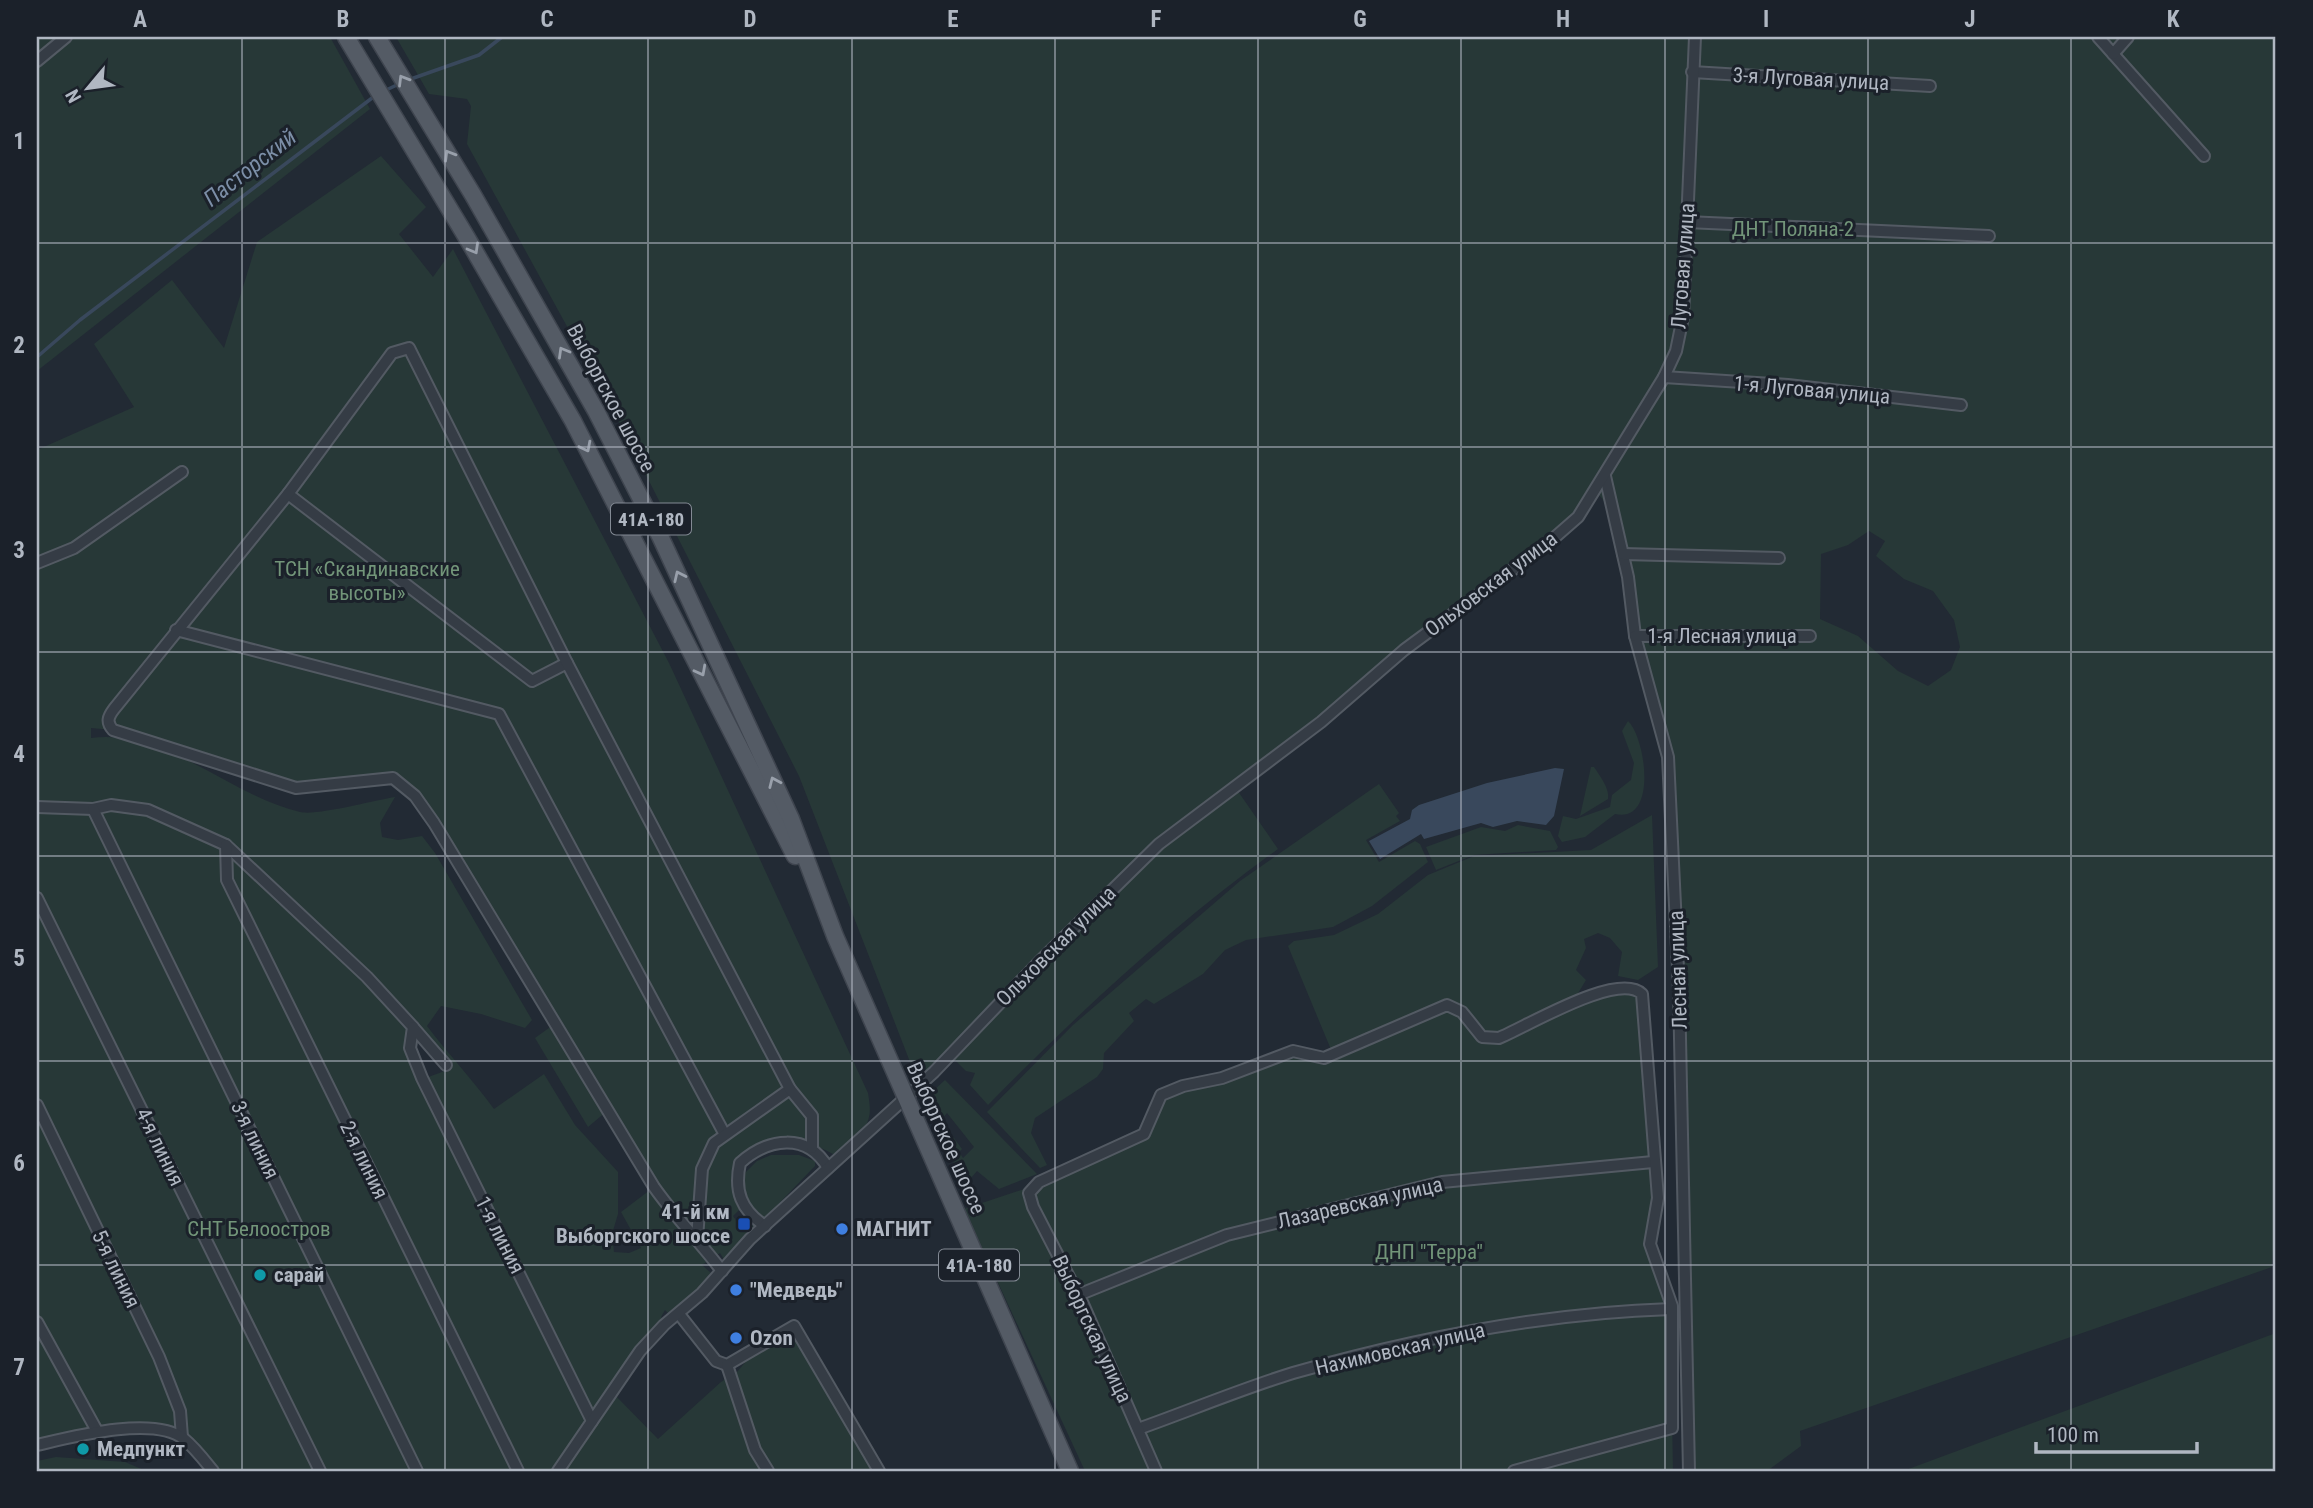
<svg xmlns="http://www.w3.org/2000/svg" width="2313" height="1508" font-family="'Roboto Condensed',sans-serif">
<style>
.green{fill:#273837;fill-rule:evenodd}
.water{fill:#39485c}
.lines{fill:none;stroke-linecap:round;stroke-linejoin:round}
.stream{stroke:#39485c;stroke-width:3.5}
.minor-casing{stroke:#535a63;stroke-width:14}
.primary-casing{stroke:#3f454f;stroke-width:19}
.minor{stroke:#353c45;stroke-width:10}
.primary{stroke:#545b65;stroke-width:16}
.oneway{stroke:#99a0ab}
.grid{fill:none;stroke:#b0b7c2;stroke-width:2;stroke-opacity:0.55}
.transit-dot{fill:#1a4fb4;stroke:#1b212a;stroke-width:2.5}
.shop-dot{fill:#3f7fe0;stroke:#1b212a;stroke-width:2.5}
.culture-dot{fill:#0f9aa8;stroke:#1b212a;stroke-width:2.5}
.labels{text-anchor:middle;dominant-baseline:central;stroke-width:6;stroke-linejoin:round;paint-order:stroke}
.shield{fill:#1b212a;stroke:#838a94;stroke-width:2}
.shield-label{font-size:19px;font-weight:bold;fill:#b0b7c2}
.street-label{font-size:21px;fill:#b0b7c2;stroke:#1b212a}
.park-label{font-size:21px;fill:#729579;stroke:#1b212a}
.poi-label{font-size:21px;font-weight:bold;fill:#b0b7c2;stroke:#1b212a;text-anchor:start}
.water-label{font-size:23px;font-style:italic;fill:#7c8ea7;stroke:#1b212a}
.neatline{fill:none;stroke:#b0b7c2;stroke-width:2.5}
.grid-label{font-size:23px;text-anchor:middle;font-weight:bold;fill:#b0b7c2}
</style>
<rect width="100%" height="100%" fill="#222a34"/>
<g class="green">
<path d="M 37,37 L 330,37 L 370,109 L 37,371 Z"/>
<path d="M 396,37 L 2276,37 L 2276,1202 L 2272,1267 L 1800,1431 L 1801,1446 L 1767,1471 L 1689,1471 L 1668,757 L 1634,632 L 1614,514 L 1596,491 L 1584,509 L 1235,787 L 1278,849 C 1174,924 1078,1013 988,1105 L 970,1085 L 975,1073 L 966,1071 L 951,1056 L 934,1072 L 912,1067 L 799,776 L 615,414 L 467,144 L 471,106 L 467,99 L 429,94 ZM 1869,531 L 1885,541 L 1876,556 L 1904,579 L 1933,591 L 1954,620 L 1960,647 L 1951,670 L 1928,686 L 1898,671 L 1858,636 L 1820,619 L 1821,554 L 1848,545 Z"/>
<path d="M 381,156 L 426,207 L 399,234 L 433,277 L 453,249 L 669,663 L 868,1093 C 869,1100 871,1110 869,1117 C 866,1132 847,1150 833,1154 C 796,1135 771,1129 738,1161 L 743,1206 L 733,1216 L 742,1229 L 754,1221 L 757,1226 L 725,1261 L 720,1253 L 702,1265 L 711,1273 C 699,1290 685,1301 669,1314 L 665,1310 L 661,1317 L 665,1321 L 611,1391 L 658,1439 L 721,1382 L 737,1372 L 759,1346 L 794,1326 L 881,1471 L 213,1471 L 181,1436 L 149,1428 L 37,1445 L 37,450 L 134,407 L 94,344 L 172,280 L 224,348 L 257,242 ZM 91,728 L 113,730 L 296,788 L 392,778 L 434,823 L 553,1025 L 535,1038 L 588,1127 L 607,1111 L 654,1187 L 621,1212 L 641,1248 L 629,1253 L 614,1252 L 612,1234 L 618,1214 L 618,1172 L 575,1125 L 544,1074 L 494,1109 C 473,1080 449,1055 427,1026 L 441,1006 L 481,1014 L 525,1028 L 532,1020 L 435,853 L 422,836 L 398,840 L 382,837 L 380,823 L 395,797 C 376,800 316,816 300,812 C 230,796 166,728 91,738 ZM 412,1027 L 450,1068 L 450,1069 L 423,1079 L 410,1048 Z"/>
<path d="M 1628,721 C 1646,738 1658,824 1615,814 L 1585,837 L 1562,842 L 1558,836 L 1563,816 L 1576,819 L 1610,807 L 1612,795 L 1631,780 L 1634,763 L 1622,731 Z"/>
<path d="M 1591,767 L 1594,767 C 1600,776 1610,789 1608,799 L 1580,816 Z"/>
<path d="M 1379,784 L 1399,813 L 1396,816 L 1400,821 L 1366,840 L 1379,862 L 1415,841 L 1420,844 L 1428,862 L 1372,906 L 1333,927 L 1246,940 L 1225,950 L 1203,974 L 1154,1004 L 1146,999 L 1129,1013 L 1134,1021 L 1104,1053 L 1103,1069 L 1097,1077 L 1035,1118 L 1031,1133 L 1047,1165 L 1040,1168 L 987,1112 L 1073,1025 L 1240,881 Z"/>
<path d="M 1652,815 L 1658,967 L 1638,980 L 1618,976 L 1622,952 L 1610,938 L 1598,933 L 1584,939 L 1586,948 L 1576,970 L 1586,980 L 1577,995 L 1579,998 L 1642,992 L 1658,1198 L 1651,1231 L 1670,1302 L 1673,1471 L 1085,1471 L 964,1209 L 1036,1185 L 1144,1134 L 1161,1095 L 1293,1051 L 1320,1059 L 1332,1052 L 1288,946 L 1294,941 L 1334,935 L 1378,914 L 1428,875 L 1474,856 L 1591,850 Z"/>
<path d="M 1518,825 L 1550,831 L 1558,847 L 1556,850 L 1474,855 L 1436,870 L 1426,847 L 1481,827 L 1505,831 Z"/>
<path d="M 945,1080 L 1037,1174 L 999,1189 L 977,1171 L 965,1185 L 922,1101 ZM 947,1113 L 974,1147 L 963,1158 L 959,1152 L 962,1149 L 941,1120 Z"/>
<path d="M 771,1155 L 799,1155 L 815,1161 L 815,1166 L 764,1219 C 747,1214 741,1196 739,1179 L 757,1161 Z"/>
<path d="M 2276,1333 L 2276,1471 L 1903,1471 Z"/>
<path d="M 56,1457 L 125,1462 L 146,1471 L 37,1471 L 37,1461 Z"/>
</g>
<path class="water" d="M 1555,768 L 1564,769 L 1554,816 L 1546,825 L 1517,821 L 1493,827 L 1481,823 L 1424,839 L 1421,834 L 1380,859 L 1369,841 L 1410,819 L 1412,810 L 1419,805 L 1487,783 Z"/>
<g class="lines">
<g class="stream">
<path d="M 408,80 L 479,55 L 502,37"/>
<path d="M 382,92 L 401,83"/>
<path d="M 37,357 L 80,320 L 376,95"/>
</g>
<defs>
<g id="minor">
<path d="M 2098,37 L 2204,156"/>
<path d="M 2113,54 L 2128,37"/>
<path d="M 37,61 L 66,37"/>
<path d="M 1692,72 L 1930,86"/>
<path d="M 1687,222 L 1989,236"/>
<path d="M 1664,377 L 1788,385 L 1961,405"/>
<path d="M 1605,476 L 1628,577 L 1635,636 L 1668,757 L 1679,990 L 1689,1471"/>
<path d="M 288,494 L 532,681 L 567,663"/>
<path d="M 1623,554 L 1779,558"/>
<path d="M 37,563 L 74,548 L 182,472"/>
<path d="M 176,630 L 499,714 L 724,1133"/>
<path d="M 1635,636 L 1810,636"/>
<path d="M 37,807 L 93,809 L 111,805 L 148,810 L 226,845 L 367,977 L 413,1027 L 410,1048 L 422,1078 L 592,1421"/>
<path d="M 93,809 L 417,1471"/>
<path d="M 226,845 L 227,880 L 518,1471"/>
<path d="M 37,898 L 320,1471"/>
<path d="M 413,1027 L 446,1065"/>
<path d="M 37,1105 L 159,1357 L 180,1411 L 182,1437"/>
<path d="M 765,1226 C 741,1210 734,1191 740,1163 C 768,1138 807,1132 828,1168"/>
<path d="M 697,1239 L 702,1169 L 714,1143 L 790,1089"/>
<path d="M 722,1271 C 700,1242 675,1217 654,1187 L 434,823 L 415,796 L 393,778 L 296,788 L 113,730 C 106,722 108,717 114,709 L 288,494 L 392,353 L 409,348 L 567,663 L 790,1089 L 812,1116 L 812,1148"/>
<path d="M 1078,1295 L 1227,1235 L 1442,1182 L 1653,1162"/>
<path d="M 679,1314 L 716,1361 L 727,1365 L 794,1326 L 879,1471"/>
<path d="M 37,1322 L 97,1431"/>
<path d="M 727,1365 L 755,1450 L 768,1471"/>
<path d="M 1138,1429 C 1189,1411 1241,1389 1293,1373 C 1416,1338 1544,1313 1671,1309"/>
<path d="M 37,1445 C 71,1437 154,1415 184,1439 C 195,1448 204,1460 213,1471"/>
<path d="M 558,1471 L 640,1351 L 664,1325 L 702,1293 L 750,1239 L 934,1072 L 1039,962 L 1159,844 L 1321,722 L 1404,650 L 1546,545 L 1578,517 L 1664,377 L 1676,351 L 1683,317 L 1695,37"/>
<path d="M 1156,1471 L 1083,1304 L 1033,1207 L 1029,1193 L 1039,1182 L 1144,1134 L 1161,1095 L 1183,1086 L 1222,1078 L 1293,1051 L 1324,1058 L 1447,1005 L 1462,1012 L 1482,1037 L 1499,1038 C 1528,1026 1618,971 1642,994 L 1658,1198 L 1650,1244 L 1672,1306 L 1672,1428 L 1514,1471"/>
</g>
<g id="primary">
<path d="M 346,37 L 467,238 L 573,421 L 795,856"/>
<path d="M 377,37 L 473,195 L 596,411 L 660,536 L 791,819 L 835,936 L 1070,1471"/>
</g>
</defs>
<use href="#minor" class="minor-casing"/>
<use href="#primary" class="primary-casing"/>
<use href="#minor" class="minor"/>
<use href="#primary" class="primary"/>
</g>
<defs><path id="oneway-chevron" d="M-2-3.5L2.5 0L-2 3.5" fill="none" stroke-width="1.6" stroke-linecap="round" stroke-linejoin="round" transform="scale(1.75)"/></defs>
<g class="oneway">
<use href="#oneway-chevron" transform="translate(403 80) rotate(-121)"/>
<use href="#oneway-chevron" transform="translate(449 155) rotate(-121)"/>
<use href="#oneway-chevron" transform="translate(474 249) rotate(60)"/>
<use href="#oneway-chevron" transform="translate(563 352) rotate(-120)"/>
<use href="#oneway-chevron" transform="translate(586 447) rotate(63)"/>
<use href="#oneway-chevron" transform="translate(679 576) rotate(-115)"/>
<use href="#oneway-chevron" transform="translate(701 671) rotate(62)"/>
<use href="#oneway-chevron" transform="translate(774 782) rotate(-114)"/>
</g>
<path class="grid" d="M 242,37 L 242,1471M 445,37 L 445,1471M 648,37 L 648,1471M 852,37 L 852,1471M 1055,37 L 1055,1471M 1258,37 L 1258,1471M 1461,37 L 1461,1471M 1665,37 L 1665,1471M 1868,37 L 1868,1471M 2071,37 L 2071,1471M 37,243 L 2276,243M 37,447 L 2276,447M 37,652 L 2276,652M 37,856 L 2276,856M 37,1061 L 2276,1061M 37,1265 L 2276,1265"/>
<rect class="transit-dot" x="737" y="1217" width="14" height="14" rx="3.5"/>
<g class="shop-dot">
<circle cx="842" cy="1229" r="7"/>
<circle cx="736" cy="1290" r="7"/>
<circle cx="736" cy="1338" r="7"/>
</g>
<g class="culture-dot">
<circle cx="260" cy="1275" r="7"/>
<circle cx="83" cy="1449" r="7"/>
</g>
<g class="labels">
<g class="shield">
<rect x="611" y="503.5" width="80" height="31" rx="5"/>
<rect x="939" y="1249.5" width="80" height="31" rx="5"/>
</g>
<g class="shield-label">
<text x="651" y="519">41А-180</text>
<text x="979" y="1265">41А-180</text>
</g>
<g class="street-label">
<text transform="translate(1811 79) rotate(3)">3-я Луговая улица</text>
<text transform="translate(1683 266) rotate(-86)">Луговая улица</text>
<text transform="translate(1812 390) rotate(5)">1-я Луговая улица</text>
<text transform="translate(611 398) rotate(62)">Выборгское шоссе</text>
<text transform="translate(1491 584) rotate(-37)">Ольховская улица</text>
<text x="1722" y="636">1-я Лесная улица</text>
<text transform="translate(1056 946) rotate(-45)">Ольховская улица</text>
<text transform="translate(1678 970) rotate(-92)">Лесная улица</text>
<text transform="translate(946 1138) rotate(66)">Выборгское шоссе</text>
<text transform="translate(255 1140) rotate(64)">3-я линия</text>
<text transform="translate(160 1147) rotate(64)">4-я линия</text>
<text transform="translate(364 1160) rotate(64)">2-я линия</text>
<text transform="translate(1360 1203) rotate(-13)">Лазаревская улица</text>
<text transform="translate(500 1235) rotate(63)">1-я линия</text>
<text transform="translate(116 1269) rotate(64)">5-я линия</text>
<text transform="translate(1092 1329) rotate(65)">Выборгская улица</text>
<text transform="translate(1400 1349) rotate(-13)">Нахимовская улица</text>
</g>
<g class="park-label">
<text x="1793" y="229">ДНТ Поляна-2</text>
<text x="367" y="569">ТСН «Скандинавские<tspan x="367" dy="24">высоты»</tspan></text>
<text x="259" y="1229">СНТ Белоостров</text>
<text x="1429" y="1252">ДНП "Терра"</text>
</g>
<g class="poi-label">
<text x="730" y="1212" text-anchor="end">41-й км<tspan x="730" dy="24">Выборгского шоссе</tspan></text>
<text x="856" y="1229">МАГНИТ</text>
<text x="274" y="1275">сарай</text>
<text x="750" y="1290">"Медведь"</text>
<text x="750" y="1338">Ozon</text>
<text x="97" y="1449">Медпункт</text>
</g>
<g class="water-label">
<text transform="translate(250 168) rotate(-38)">Пасторский</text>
</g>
</g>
<rect width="2313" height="1508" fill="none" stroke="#1b212a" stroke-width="77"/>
<g transform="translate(88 88) rotate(241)" stroke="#1b212a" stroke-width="5" paint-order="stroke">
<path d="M0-5L12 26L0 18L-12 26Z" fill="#b0b7c2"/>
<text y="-10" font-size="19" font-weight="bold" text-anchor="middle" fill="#b0b7c2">N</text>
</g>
<path d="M2036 1442v10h161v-10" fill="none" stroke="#b0b7c2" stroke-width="3.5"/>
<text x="2047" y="1442" font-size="21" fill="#b0b7c2" stroke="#1b212a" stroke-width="5" paint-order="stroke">100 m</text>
<rect x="38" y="38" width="2236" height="1432" class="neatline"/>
<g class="grid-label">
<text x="140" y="27">A</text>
<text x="343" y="27">B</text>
<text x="547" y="27">C</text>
<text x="750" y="27">D</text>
<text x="953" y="27">E</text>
<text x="1156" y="27">F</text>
<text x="1360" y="27">G</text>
<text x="1563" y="27">H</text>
<text x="1766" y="27">I</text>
<text x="1970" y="27">J</text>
<text x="2173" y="27">K</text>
<text x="19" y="149">1</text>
<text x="19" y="353">2</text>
<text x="19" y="558">3</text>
<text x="19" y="762">4</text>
<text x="19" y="966">5</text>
<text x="19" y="1171">6</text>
<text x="19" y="1375">7</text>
</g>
</svg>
